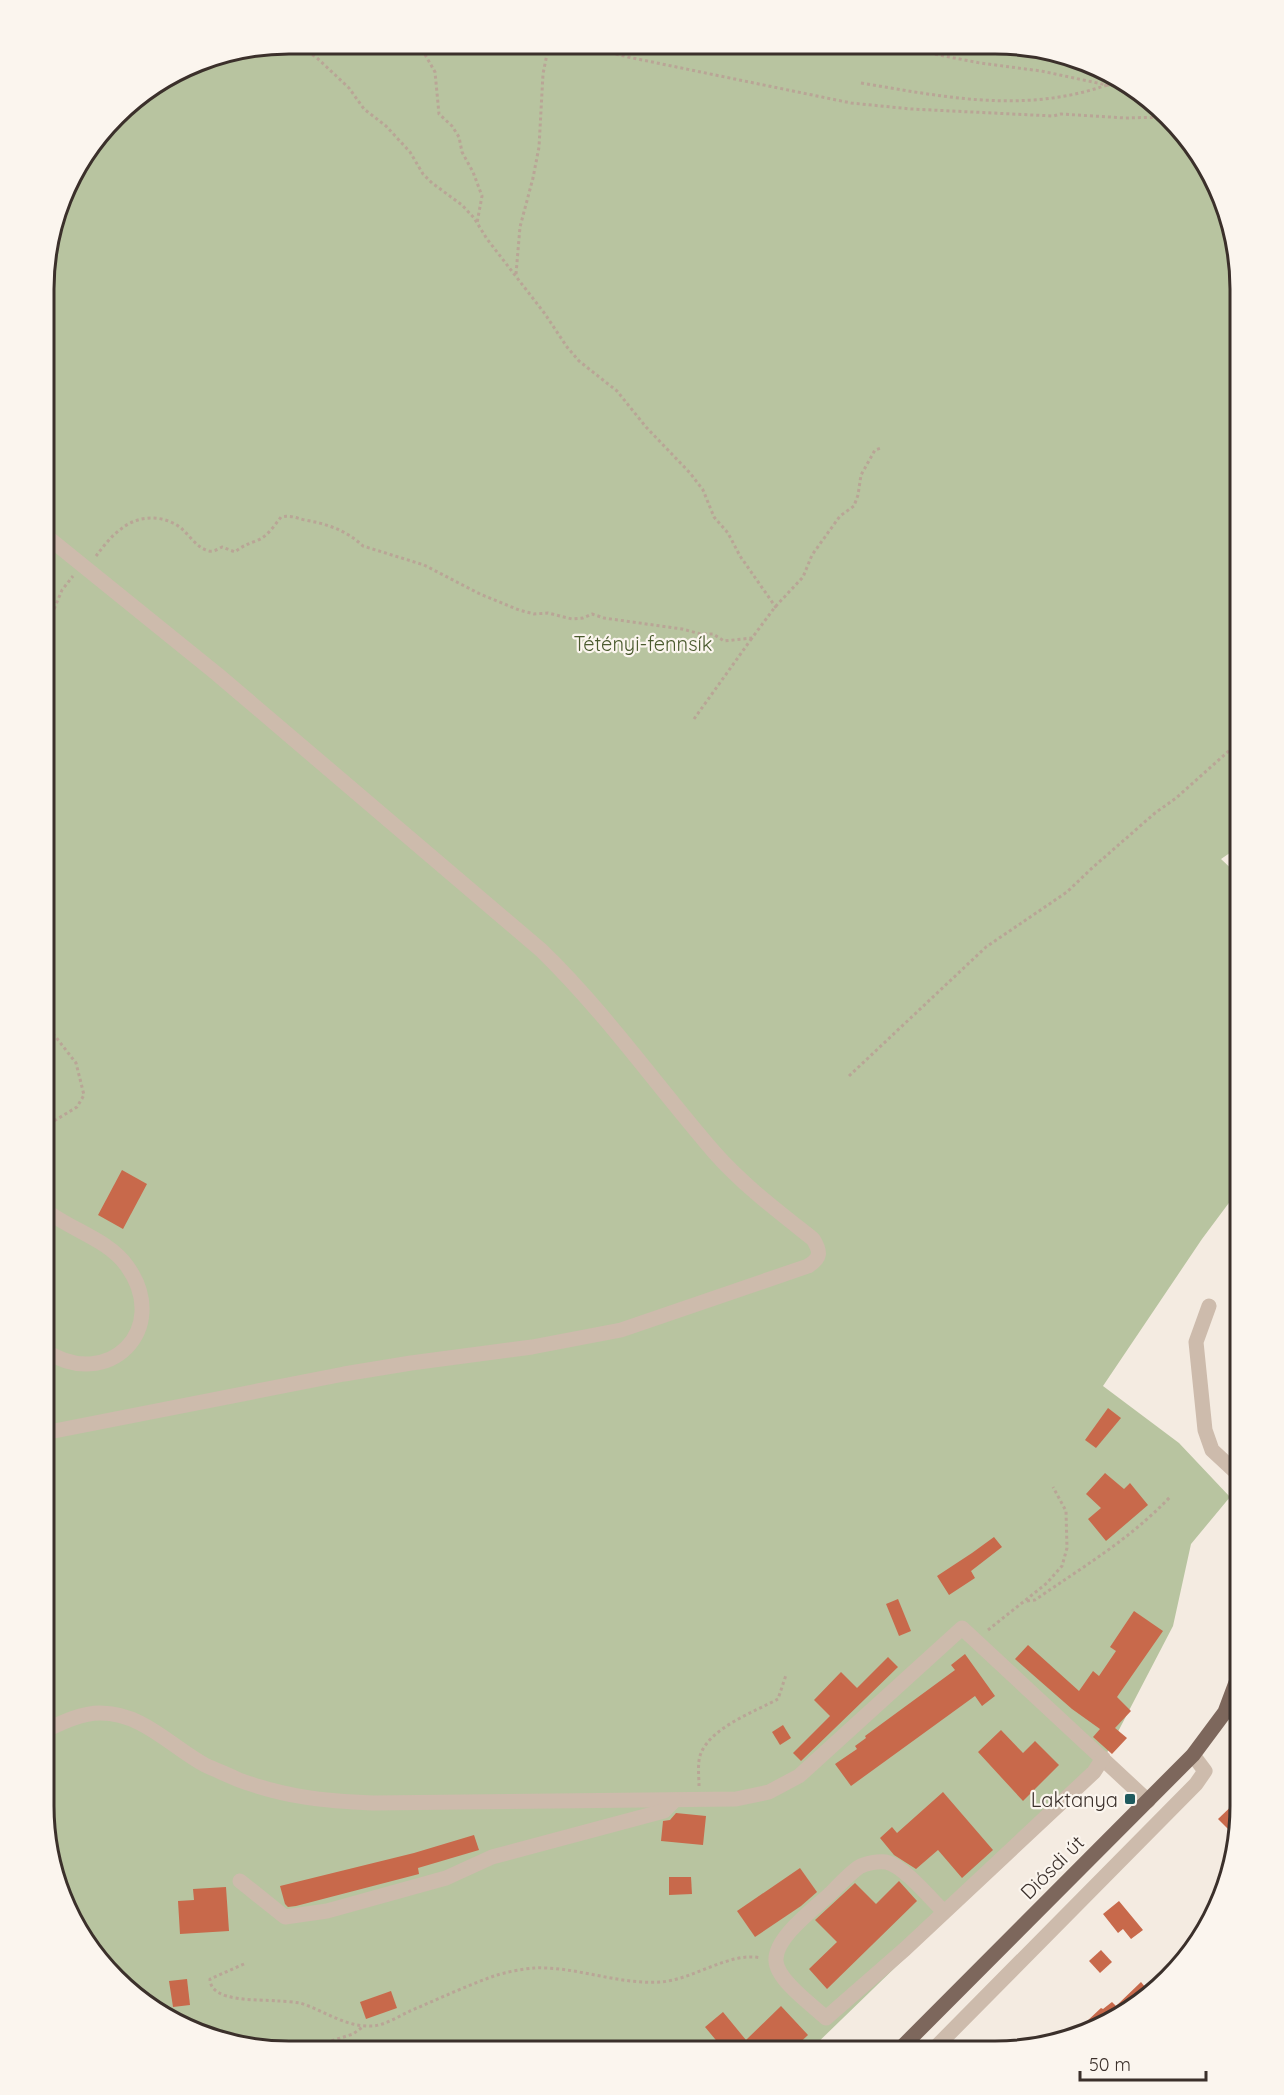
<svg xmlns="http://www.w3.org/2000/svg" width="1284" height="2095" font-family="Quicksand,sans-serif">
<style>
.green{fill:#b8c4a0}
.building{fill:#c8694b}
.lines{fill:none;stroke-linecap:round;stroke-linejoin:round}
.path{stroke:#b9a596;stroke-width:3;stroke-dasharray:3 3;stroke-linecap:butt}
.minor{stroke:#cdbbac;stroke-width:15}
.major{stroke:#7d675c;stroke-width:15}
.poi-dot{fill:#1f5a5e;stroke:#fbf5ee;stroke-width:2}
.labels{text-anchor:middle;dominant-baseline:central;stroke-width:4.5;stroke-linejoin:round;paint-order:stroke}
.park-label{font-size:20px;fill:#4a5a2e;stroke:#fbf5ee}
.poi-label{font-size:20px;fill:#3b302b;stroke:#fbf5ee;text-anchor:end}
.street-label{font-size:20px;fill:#3b302b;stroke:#fbf5ee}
.rim{fill:none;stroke:#3b302b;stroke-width:3}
</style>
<rect width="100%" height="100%" fill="#f4ebe1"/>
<path class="green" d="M 289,44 L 1027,46 L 1089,62 L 1145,94 L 1190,140 L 1222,195 L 1240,289 L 1240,846 L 1221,859 L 1240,877 L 1240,1188 L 1202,1239 L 1103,1386 L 1179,1443 L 1230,1497 L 1191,1544 L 1173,1626 L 1097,1772 L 809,2051 L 257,2049 L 195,2033 L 139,2001 L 94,1955 L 62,1900 L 44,1806 L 46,257 L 69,180 L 127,105 L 195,62 Z"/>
<g class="building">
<path d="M 122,1170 L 147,1184 L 123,1229 L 98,1215 Z"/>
<path d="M 1108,1408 L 1121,1418 L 1096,1448 L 1085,1440 Z"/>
<path d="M 1105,1473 L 1124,1489 L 1130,1483 L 1148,1505 L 1106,1541 L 1088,1519 L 1101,1508 L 1086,1494 Z"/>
<path d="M 994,1537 L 1002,1547 L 971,1571 L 975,1578 L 949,1595 L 937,1576 L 972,1553 Z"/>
<path d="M 898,1599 L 911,1631 L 899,1636 L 886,1604 Z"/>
<path d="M 1134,1611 L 1163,1631 L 1117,1697 L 1131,1711 L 1115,1728 L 1127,1738 L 1112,1754 L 1093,1737 L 1100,1729 L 1072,1709 L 1015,1659 L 1028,1645 L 1079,1691 L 1093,1671 L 1099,1676 L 1116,1651 L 1110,1647 Z"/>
<path d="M 965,1654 L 995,1696 L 982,1706 L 975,1696 L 851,1786 L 835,1764 L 857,1749 L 855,1746 L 866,1738 L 865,1736 L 955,1670 L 951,1665 Z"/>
<path d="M 888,1657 L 898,1667 L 801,1761 L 793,1753 L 830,1716 L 814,1700 L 841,1672 L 857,1688 Z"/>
<path d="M 783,1725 L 791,1738 L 780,1745 L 772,1732 Z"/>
<path d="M 1001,1730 L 1023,1753 L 1035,1741 L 1059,1765 L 1023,1801 L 978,1752 Z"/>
<path d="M 943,1792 L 993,1850 L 962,1878 L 938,1850 L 916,1869 L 894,1855 L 880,1838 L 892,1827 L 897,1833 Z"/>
<path d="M 1240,1798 L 1240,1822 L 1237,1838 L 1218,1819 Z"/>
<path d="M 676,1813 L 706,1816 L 703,1845 L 661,1841 L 663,1821 L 670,1820 Z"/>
<path d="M 474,1835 L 479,1850 L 418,1868 L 419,1874 L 296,1906 L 288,1907 L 285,1904 L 280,1886 L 414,1853 Z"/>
<path d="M 800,1868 L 817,1892 L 801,1906 L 755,1937 L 737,1911 Z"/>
<path d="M 669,1877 L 691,1877 L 692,1894 L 669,1895 Z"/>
<path d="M 899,1881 L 917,1901 L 827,1989 L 809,1969 L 837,1942 L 815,1920 L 855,1883 L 876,1904 Z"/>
<path d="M 226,1887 L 229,1931 L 180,1934 L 178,1901 L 194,1900 L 193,1889 Z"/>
<path d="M 1119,1901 L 1143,1930 L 1131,1939 L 1123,1929 L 1118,1933 L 1103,1914 Z"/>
<path d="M 1101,1950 L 1112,1962 L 1100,1973 L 1089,1961 Z"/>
<path d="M 187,1979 L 190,2005 L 173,2007 L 169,1981 Z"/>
<path d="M 1141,1982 L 1150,1993 L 1138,2004 L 1089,2033 L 1070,2037 L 1101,2008 L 1103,2009 L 1112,2002 L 1116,2006 Z"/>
<path d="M 391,1991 L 397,2008 L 366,2019 L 360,2002 Z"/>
<path d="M 781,2006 L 808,2035 L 791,2051 L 725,2051 L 705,2027 L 723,2012 L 746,2040 Z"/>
</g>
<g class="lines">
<g class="path">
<path d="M 298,44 L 301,48 L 316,57 L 349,88 L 364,109 L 386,126 L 410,152 L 423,174 L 432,183 L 462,205 L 474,218 L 487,239 L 545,314 L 567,347 L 579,361 L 617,391 L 646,427 L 690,473 L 703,490 L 714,517 L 728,533 L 740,556 L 777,609"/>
<path d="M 419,44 L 435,72 L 439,114 L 452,126 L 459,137 L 462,152 L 473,172 L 482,196 L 477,223"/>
<path d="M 575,44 L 628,57 L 851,103 L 911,109 L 1053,116 L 1061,114 L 1125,118 L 1167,117"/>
<path d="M 888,45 L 980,63 L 1041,71 L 1107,85 L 1127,84"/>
<path d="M 861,83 C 945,97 1024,114 1107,85"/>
<path d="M 1114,85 L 1117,79"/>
<path d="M 516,274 L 520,227 L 533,178 L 539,147 L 543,74 L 549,44"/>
<path d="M 96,556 C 103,547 111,536 121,529 C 138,515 163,514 181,528 C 190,536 197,548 209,551 C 214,552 218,549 222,547 L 235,552 C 242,546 248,544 256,541 C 267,537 274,526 281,517 C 291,515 296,518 305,520 C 327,524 346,530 363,546 L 424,565 L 480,594 L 519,610 L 534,614 L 548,613 L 572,619 L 583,618 L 592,614 L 604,618 L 682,629 L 701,634 L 713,634 L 724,641 L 752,638 L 775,607 L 803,577 L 812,555 L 840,516 L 854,506 L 858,495 L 861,475 L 875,450 L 881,448"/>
<path d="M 45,631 L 62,590 L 73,576"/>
<path d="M 694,719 L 752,638"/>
<path d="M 849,1076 L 986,947 L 1067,892 L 1091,869 L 1155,813 L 1176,798 L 1240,741"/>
<path d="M 44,1127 L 77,1107 L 84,1095 L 76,1063 L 55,1036 L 45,1027"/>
<path d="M 1027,1601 L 1035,1600 C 1084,1566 1129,1540 1170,1497"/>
<path d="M 988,1630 L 1047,1583 L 1062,1566 L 1067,1548 L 1066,1511 L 1053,1487"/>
<path d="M 699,1786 C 699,1776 697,1762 701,1753 C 712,1727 754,1712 778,1699 L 786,1675"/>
<path d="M 244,1964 L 210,1979 C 210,2003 260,1999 277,2001 C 284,2001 293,2002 300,2003 C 323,2010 344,2026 368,2026 C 383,2027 397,2017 410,2011 C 438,1999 466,1986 494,1976 C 506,1972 522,1969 534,1968 C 575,1966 619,1985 660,1982 C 693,1980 730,1951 761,1958"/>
<path d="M 303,2050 L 353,2034 L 364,2026"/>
</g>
<g class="minor">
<path d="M 1209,1306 L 1196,1342 L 1205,1430 L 1212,1450 L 1240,1476"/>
<path d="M 44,1350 C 108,1393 172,1329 127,1266 C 108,1239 70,1230 44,1209"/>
<path d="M 44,1433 L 344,1374 L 411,1363 L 532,1347 L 621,1330 L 808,1266 C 821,1258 821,1252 813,1239 C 779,1212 743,1185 714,1152 C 656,1085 605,1012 541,950 L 217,674 L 45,535"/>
<path d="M 44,1731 C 61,1723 81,1713 100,1713 C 143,1713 170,1746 205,1765 C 216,1770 228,1775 239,1780 C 286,1797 323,1801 373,1803 L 736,1799 L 769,1792 L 799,1776 L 962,1628 L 1148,1801"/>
<path d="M 240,1881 L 285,1917 L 327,1911 L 446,1878 L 492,1857 L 664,1811 L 675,1800"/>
<path d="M 944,1912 C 931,1899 904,1866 886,1862 C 878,1861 866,1863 859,1867 C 849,1874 841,1883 832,1892 C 817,1907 774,1937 776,1961 C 777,1980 812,2005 826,2018 L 905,1949 L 1094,1772 L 1103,1758"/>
<path d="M 932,2051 L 1196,1784 L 1205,1771 L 1193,1755"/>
</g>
<path class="major" d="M 898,2051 L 1193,1755 L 1225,1712 L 1240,1672"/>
</g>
<rect class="poi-dot" x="1124" y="1793" width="12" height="12" rx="3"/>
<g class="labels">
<g class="park-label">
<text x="643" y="643">Tétényi-fennsík</text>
</g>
<g class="poi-label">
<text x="1118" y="1799">Laktanya</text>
</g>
<g class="street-label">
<text transform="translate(1052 1867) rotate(-45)">Diósdi út</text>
</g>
</g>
<path d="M0 0H1284V2095H0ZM289 54H995A235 235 0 0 1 1230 289V1806A235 235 0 0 1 995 2041H289A235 235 0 0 1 54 1806V289A235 235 0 0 1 289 54Z" fill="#fbf5ee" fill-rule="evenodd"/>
<path class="rim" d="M289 54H995A235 235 0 0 1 1230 289V1806A235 235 0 0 1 995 2041H289A235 235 0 0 1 54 1806V289A235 235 0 0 1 289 54Z"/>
<path d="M1080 2071v9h126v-9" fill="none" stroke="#3b302b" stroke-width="3"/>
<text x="1089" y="2071" font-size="18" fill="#3b302b" stroke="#fbf5ee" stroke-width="4.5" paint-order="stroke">50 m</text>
</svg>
